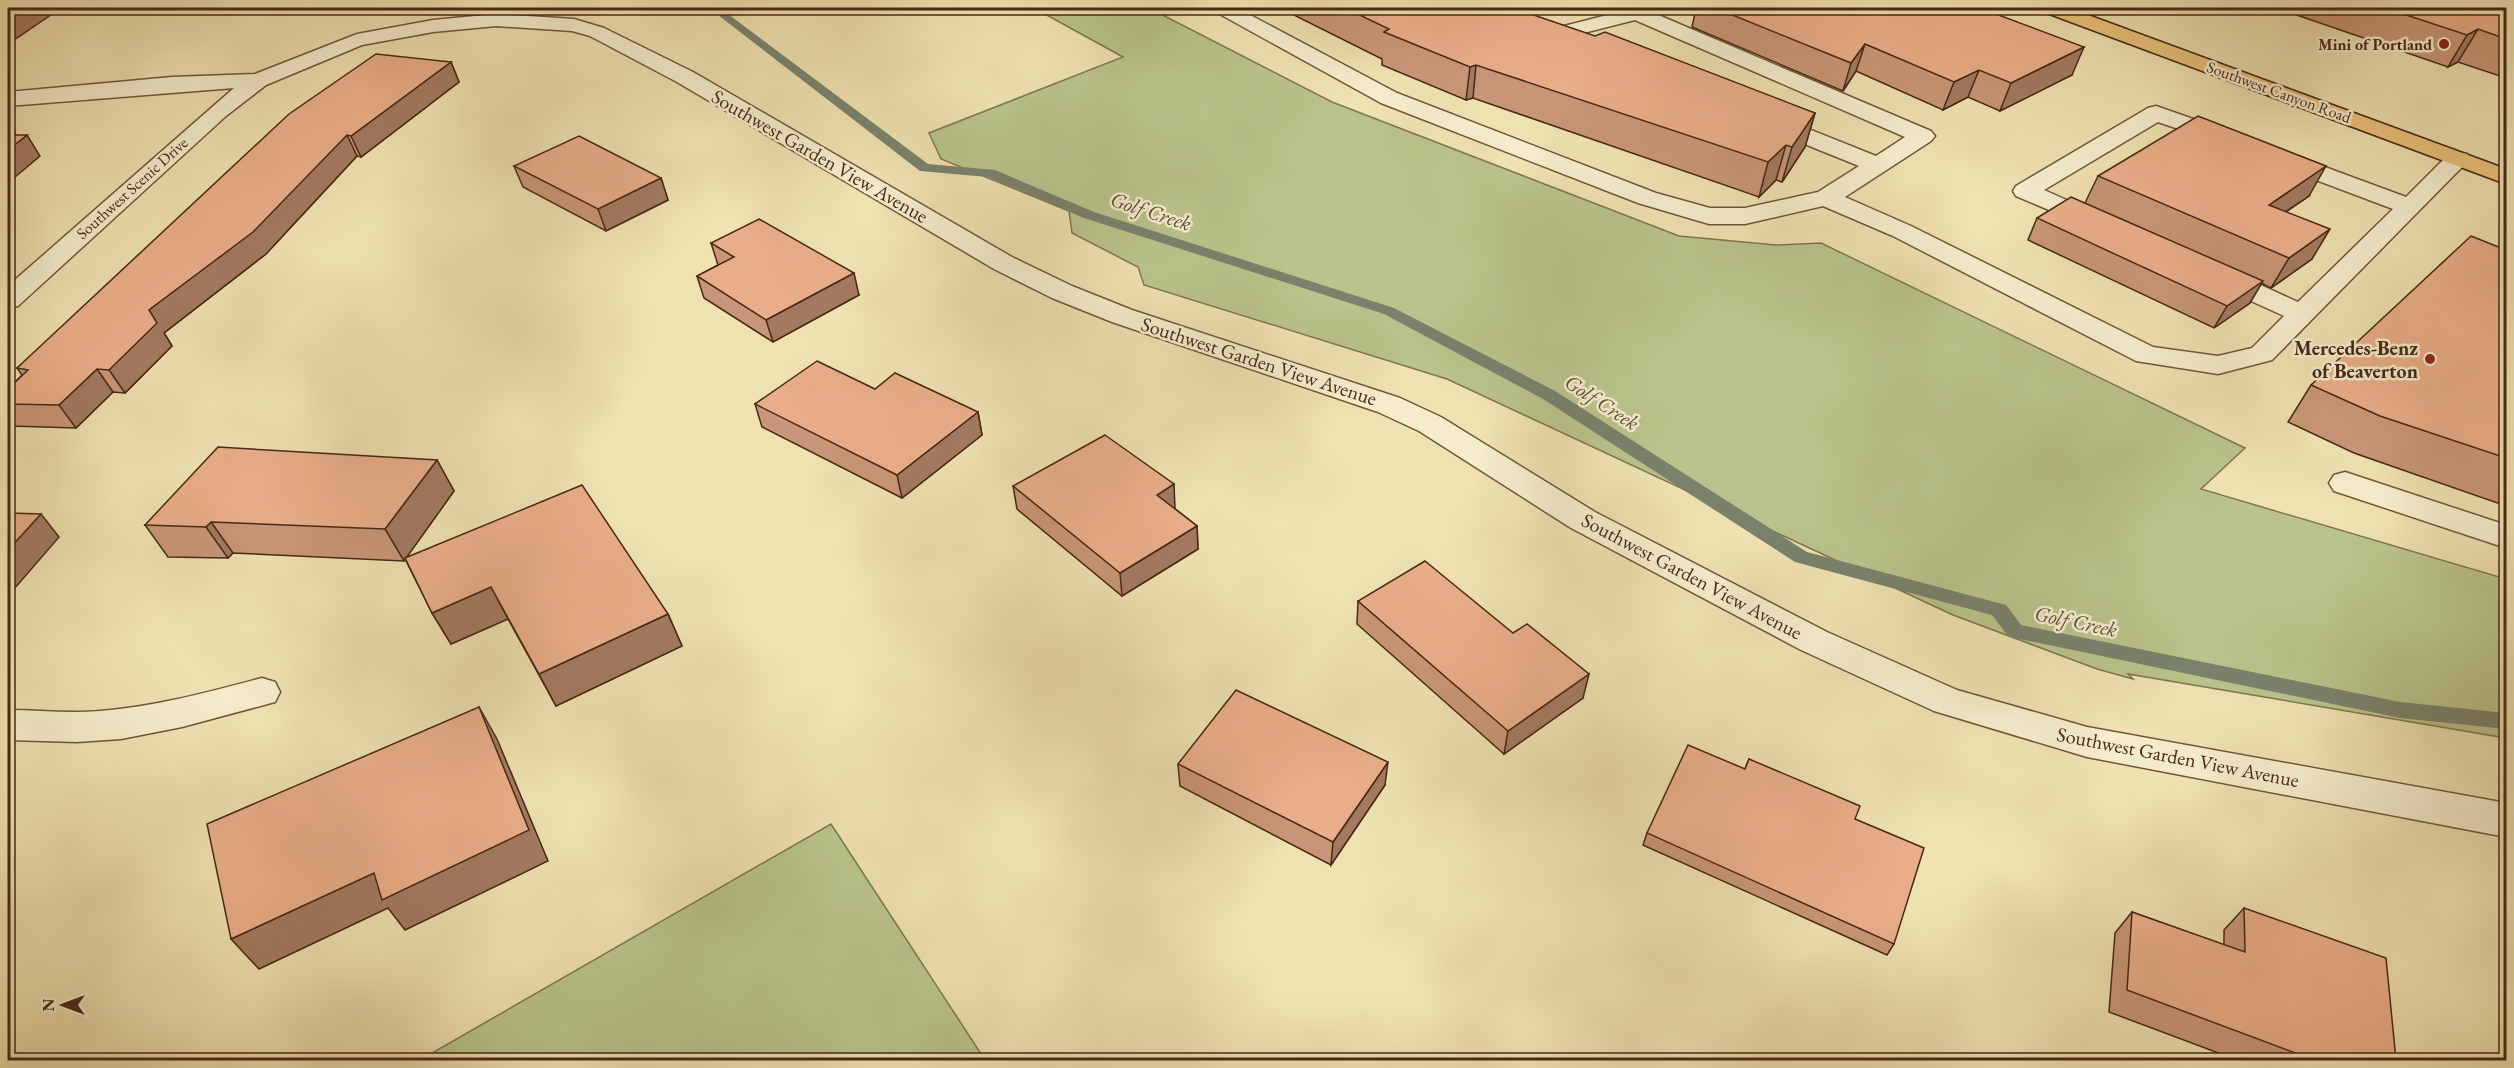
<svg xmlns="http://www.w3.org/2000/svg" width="2514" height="1068" font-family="'EB Garamond',serif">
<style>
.green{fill:#b9c38b;stroke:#807650;stroke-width:1.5}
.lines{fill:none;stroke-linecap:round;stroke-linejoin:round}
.stream{fill:#79826c;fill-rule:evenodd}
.minor-casing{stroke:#71563c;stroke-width:3}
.major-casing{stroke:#472816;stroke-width:3}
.minor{fill:#f5eccc;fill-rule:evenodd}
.major{fill:#e8c078;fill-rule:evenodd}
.wall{fill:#c89676;stroke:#472816;stroke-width:1.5}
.shaded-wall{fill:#a37a60;stroke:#472816;stroke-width:1.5}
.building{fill:#e9ae89;stroke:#472816;stroke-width:1.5}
.poi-dot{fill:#8f2418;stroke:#f5eccc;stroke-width:2}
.labels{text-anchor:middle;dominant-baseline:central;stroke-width:5;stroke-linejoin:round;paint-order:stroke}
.far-poi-label{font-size:16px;font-weight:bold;fill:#472816;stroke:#f5eccc;text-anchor:end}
.far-street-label{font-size:16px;fill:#472816;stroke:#f5eccc}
.street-label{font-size:20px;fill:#472816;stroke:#f5eccc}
.poi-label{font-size:20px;font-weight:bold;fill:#472816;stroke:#f5eccc;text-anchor:end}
.water-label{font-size:21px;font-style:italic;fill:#5c4e3a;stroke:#f5eccc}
</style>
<rect width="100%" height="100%" fill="#efe1b0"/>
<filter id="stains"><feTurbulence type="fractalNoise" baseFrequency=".00333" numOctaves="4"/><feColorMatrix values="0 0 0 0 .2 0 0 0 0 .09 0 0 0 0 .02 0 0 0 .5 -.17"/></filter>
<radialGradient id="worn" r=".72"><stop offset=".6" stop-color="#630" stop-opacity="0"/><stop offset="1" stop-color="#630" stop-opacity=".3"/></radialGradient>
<g class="green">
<path d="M 1034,8 L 1149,8 L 1332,102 L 1679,236 L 1776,245 L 1821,243 L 2245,448 L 2201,489 L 2506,579 L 2506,738 L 2128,674 L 2133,679 L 2097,669 L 1953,615 L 1447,379 L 1144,285 L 1138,267 L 1072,233 L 1069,211 L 941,159 L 929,133 L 1123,57 Z"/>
<path d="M 831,824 L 985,1060 L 420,1060 Z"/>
</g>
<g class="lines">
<path class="stream" d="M 709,8 L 720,8 L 928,164 L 995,170 L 1094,212 L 1394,308 L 1555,391 L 1807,552 L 2006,605 L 2021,625 L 2400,702 L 2506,713 L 2506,729 L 2400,718 L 2015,638 L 2008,636 L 1992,615 L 1795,562 L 1543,399 L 1384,314 L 1084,218 L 988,177 L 920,171 Z"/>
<defs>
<g id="minor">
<path d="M 1213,8 L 1237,8 L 1397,93 L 1656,193 L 1710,208 L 1745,208 L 1818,192 L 1859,166 L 1760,126 L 1756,121 L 1760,116 L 1776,116 L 1876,156 L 1905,137 L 1635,20 L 1552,41 L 1455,19 L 1437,12 L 1434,8 L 1461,8 L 1552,29 L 1635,8 L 1667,8 L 1664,12 L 1656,14 L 1931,131 L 1935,136 L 1931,141 L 1845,197 L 1911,226 L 2153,347 L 2218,356 L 2252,348 L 2284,316 L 2205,280 L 2201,274 L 2205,268 L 2214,266 L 2223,268 L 2298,302 L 2393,209 L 2271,163 L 2267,158 L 2271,153 L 2279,151 L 2287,153 L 2406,197 L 2449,154 L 2458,152 L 2467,154 L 2470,159 L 2272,360 L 2218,374 L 2136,361 L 1893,236 L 1823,206 L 1745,224 L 1709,224 L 1638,203 L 1381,103 L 1216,12 Z"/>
<path d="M 496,14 L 574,19 L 604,28 L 693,72 L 1012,257 L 1072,286 L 1132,310 L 1400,398 L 1441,417 L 1595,512 L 1827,632 L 1957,690 L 2087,727 L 2506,803 L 2506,837 L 2087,757 L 1934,711 L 1801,650 L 1571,528 L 1419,431 L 1378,412 L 1112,322 L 1052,298 L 994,269 L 677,82 L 590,36 L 572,31 L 496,26 L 433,32 L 362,45 L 266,85 L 226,116 L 18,306 L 8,308 L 8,286 L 234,88 L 8,106 L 8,92 L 172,77 L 255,74 L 357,34 L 433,20 Z"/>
<path d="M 2156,106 L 2236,134 L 2240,139 L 2236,144 L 2228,146 L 2158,122 L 2044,190 L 2107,218 L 2111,223 L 2107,228 L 2098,231 L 2016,196 L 2013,191 L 2016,186 L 2148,108 Z"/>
<path d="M 2345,472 L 2506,525 L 2506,548 L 2334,491 L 2329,483 L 2334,475 Z"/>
<path d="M 262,678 L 275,682 L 280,692 L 275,702 L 182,727 L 121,739 L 77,742 L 8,740 L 8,710 C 39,710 69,714 100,711 C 155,707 209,692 262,678 Z"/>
</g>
<path id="major" d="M 2041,8 L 2069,8 L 2506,169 L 2506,184 L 2044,12 Z"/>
</defs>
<use href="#minor" class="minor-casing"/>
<use href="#major" class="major-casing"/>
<use href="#minor" class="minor"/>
<use href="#major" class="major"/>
</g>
<g class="wall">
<path d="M 1280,8 L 1513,8 L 1815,113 L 1805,147 L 1782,182 L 1776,180 L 1759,197 L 1473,98 L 1466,100 L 1382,65 L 1382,59 Z"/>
<path d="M 1696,8 L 1980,8 L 2072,75 L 2000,111 L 1968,97 L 1943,110 L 1856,71 L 1843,91 L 1692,27 Z"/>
<path d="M 2290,8 L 2506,8 L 2506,78 L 2458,62 L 2448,67 L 2288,12 Z"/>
<path d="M 451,62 L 459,82 L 361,157 L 357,156 L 266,254 L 164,333 L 172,346 L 125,393 L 113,392 L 76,428 L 10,426 L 8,423 L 8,389 L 22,375 L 17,368 Z"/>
<path d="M 514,166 L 661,178 L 668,200 L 606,231 L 523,187 Z"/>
<path d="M 2098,176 L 2309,196 L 2286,212 L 2312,259 L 2271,288 L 2261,283 L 2250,303 L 2214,328 L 2028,240 L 2037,218 L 2085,203 Z"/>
<path d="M 711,243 L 859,295 L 773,342 L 704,298 L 697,276 L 718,265 Z"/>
<path d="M 2506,250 L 2506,506 L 2354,453 L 2288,422 L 2311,385 Z"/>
<path d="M 875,389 L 978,412 L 982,435 L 902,498 L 762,427 L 755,404 Z"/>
<path d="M 437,460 L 454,491 L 406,558 L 668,614 L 682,646 L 556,706 L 508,619 L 451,644 L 432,613 L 405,559 L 404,561 L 233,553 L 228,558 L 168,557 L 145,525 Z"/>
<path d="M 1013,486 L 1175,508 L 1174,508 L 1197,526 L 1198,549 L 1122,596 L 1017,509 Z"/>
<path d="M 1358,601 L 1583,698 L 1504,754 L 1357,624 Z"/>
<path d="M 1749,759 L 1855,819 L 1894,944 L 1887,955 L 1643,845 L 1647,833 L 1745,769 Z"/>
<path d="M 1178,764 L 1385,785 L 1331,865 L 1180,786 Z"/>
<path d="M 2244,908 L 2396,1060 L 2237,1060 L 2109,1012 L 2115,933 L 2132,912 L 2224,945 L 2224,930 Z"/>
</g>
<g class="shaded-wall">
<path d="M 20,8 L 61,8 L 8,44 L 8,16 Z"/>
<path d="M 2478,29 L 2458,62 L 2448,67 L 2467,35 Z"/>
<path d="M 1865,44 L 1856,71 L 1843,91 L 1851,63 Z"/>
<path d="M 2084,47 L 2072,75 L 2000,111 L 2011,83 Z"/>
<path d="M 451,62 L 459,82 L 361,157 L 351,136 Z"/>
<path d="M 1476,65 L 1473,98 L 1466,100 L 1470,67 Z"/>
<path d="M 1979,70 L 1968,97 L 1943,110 L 1954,82 Z"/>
<path d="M 1815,113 L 1805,147 L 1782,182 L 1792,147 Z"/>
<path d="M 14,132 L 20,141 L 27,135 L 40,156 L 8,183 L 8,150 L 9,135 Z"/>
<path d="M 347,135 L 357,156 L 266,254 L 164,333 L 172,346 L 125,393 L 109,370 L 149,310 Z"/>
<path d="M 1786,145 L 1776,180 L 1759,197 L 1768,162 Z"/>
<path d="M 2326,166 L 2309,196 L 2252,234 L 2269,205 Z"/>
<path d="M 661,178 L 668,200 L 606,231 L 598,209 Z"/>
<path d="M 2330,229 L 2312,259 L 2271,288 L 2289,258 Z"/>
<path d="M 854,273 L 859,295 L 773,342 L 766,320 Z"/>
<path d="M 2263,281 L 2250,303 L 2214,328 L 2227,306 Z"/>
<path d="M 97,369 L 113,392 L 76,428 L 59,405 Z"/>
<path d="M 978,412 L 982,435 L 902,498 L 897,475 Z"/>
<path d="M 437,460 L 454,491 L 404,561 L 385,529 Z"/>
<path d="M 1174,484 L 1175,508 L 1158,518 L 1157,495 Z"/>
<path d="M 41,514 L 59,537 L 8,596 L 8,550 Z"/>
<path d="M 211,522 L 233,553 L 228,558 L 206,527 Z"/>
<path d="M 1197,526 L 1198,549 L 1122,596 L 1120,573 Z"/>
<path d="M 491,587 L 508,619 L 451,644 L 432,613 Z"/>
<path d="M 668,614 L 682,646 L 556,706 L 539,674 Z"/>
<path d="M 1589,674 L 1583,698 L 1504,754 L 1508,731 Z"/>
<path d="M 479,707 L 497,739 L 548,861 L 405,930 L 388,908 L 259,969 L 231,939 L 374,873 Z"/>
<path d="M 1388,762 L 1385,785 L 1331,865 L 1333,842 Z"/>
</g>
<g class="building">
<path d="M 8,8 L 20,8 L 8,16 Z"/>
<path d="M 1345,8 L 1513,8 L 1595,36 L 1605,32 L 1815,113 L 1792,147 L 1786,145 L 1768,162 L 1476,65 L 1470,67 L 1384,32 L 1389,29 Z"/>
<path d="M 1715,8 L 1980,8 L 2084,47 L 2011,83 L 1979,70 L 1954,82 L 1865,44 L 1851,63 Z"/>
<path d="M 2385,8 L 2506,8 L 2506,39 L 2478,29 L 2467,35 Z"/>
<path d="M 376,54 L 451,62 L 351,136 L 347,135 L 253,232 L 149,310 L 157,323 L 109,370 L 97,369 L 59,405 L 8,404 L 8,389 L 28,370 L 17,368 L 289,114 Z"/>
<path d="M 2198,116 L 2326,166 L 2269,205 L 2330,229 L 2289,258 L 2098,176 Z"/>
<path d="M 8,132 L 14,132 L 9,135 L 27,135 L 8,150 Z"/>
<path d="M 579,136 L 661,178 L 598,209 L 514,166 Z"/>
<path d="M 2071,197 L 2263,281 L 2227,306 L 2037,218 Z"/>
<path d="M 759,219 L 854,273 L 766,320 L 697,276 L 734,257 L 711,243 Z"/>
<path d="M 2471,236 L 2506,250 L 2506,458 L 2380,416 L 2311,385 Z"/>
<path d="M 817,361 L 875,389 L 895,373 L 978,412 L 897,475 L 755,404 Z"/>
<path d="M 1105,435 L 1174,484 L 1157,495 L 1197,526 L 1120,573 L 1013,486 Z"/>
<path d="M 218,447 L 437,460 L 385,529 L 211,522 L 206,527 L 145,525 Z"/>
<path d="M 582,485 L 668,614 L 539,674 L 491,587 L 432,613 L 405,558 Z"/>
<path d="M 8,513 L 41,514 L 8,550 Z"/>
<path d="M 1425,561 L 1513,633 L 1527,624 L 1589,674 L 1508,731 L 1358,601 Z"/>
<path d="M 1236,690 L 1388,762 L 1333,842 L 1178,764 Z"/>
<path d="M 479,707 L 529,830 L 382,900 L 374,873 L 231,939 L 207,824 Z"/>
<path d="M 1688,745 L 1745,769 L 1749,759 L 1860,806 L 1855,819 L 1924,848 L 1894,944 L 1647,833 Z"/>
<path d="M 2244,908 L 2386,958 L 2396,1060 L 2314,1060 L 2127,990 L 2132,912 L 2245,952 Z"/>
</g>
<g class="poi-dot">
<circle cx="2444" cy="44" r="6"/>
<circle cx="2430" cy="359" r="6"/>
</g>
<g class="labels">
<g class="far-poi-label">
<text x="2432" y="44">Mini of Portland</text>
</g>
<g class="far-street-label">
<text transform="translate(2279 92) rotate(20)">Southwest Canyon Road</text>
<text transform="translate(132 188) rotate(-42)">Southwest Scenic Drive</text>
</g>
<g class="street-label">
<text transform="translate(820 156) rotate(30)">Southwest Garden View Avenue</text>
<text transform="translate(1259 361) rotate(18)">Southwest Garden View Avenue</text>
<text transform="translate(1692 576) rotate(28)">Southwest Garden View Avenue</text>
<text transform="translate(2178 757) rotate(11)">Southwest Garden View Avenue</text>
</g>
<g class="poi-label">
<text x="2418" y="348">Mercedes-Benz<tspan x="2418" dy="23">of Beaverton</tspan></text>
</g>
<g class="water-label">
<text transform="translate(1151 211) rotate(18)">Golf Creek</text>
<text transform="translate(1602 402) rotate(33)">Golf Creek</text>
<text transform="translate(2076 621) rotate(12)">Golf Creek</text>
</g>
</g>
<rect width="2514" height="1068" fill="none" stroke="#efe1b0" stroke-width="30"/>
<rect x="9" y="9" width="2496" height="1050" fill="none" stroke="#472816" stroke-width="3"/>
<rect x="15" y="15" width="2484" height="1038" fill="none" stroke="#472816" stroke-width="1.5"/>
<g transform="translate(63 1005) rotate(270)" stroke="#f5eccc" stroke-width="4.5" paint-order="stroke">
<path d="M0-4.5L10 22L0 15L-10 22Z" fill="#472816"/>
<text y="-9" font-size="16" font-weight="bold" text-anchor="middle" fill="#472816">N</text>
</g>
<rect width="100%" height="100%" filter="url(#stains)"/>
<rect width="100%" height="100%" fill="url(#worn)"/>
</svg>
